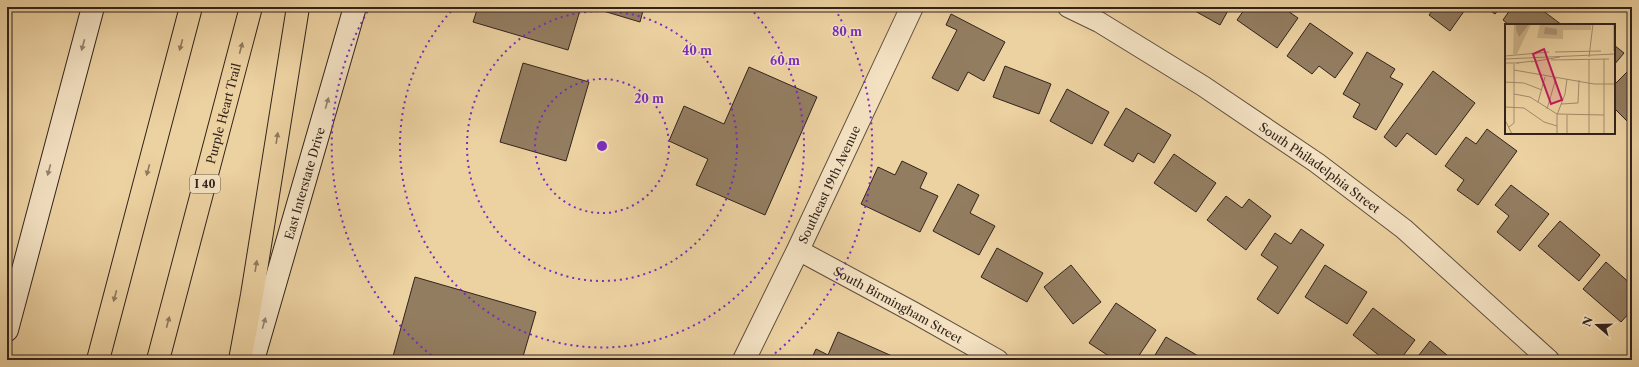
<svg xmlns="http://www.w3.org/2000/svg" width="1639" height="367" font-family="'Libre Caslon Text',serif">
<style>
.building{fill:#937d61;stroke:#32231c}
.lines{fill:none;stroke-linecap:round;stroke-linejoin:round}
.minor-casing{stroke:#604e3d;stroke-width:22}
.tertiary-casing{stroke:#604e3d;stroke-width:24}
.secondary-casing{stroke:#32231c;stroke-width:24}
.motorway-casing{stroke:#32231c;stroke-width:24}
.minor{stroke:#f3e1c2;stroke-width:20}
.tertiary{stroke:#f3e1c2;stroke-width:22}
.secondary{stroke:#f3e1c2;stroke-width:22}
.motorway{stroke:#ecd1a1;stroke-width:22}
.oneway{fill:#92826f}
.oneway2{fill:#8f7a5e}
.ring{fill:none;stroke:#7b2cbf;stroke-width:2;stroke-dasharray:2 4}
.labels{text-anchor:middle;dominant-baseline:central;stroke-width:3;stroke-linejoin:round;paint-order:stroke}
.shield{fill:#f3e1c2;stroke:#6c5c4e;stroke-width:1}
.shield-label{font-size:11px;font-weight:bold;fill:#32231c}
.street-label{font-size:12px;fill:#32231c;stroke:#f3e1c2}
.inset-road{fill:none;stroke:#a28b6c;stroke-width:1}
.view{fill:#c2185b;fill-opacity:0.15;stroke:#c2185b;stroke-width:2}
.inset-edge{fill:none;stroke:#32231c;stroke-width:2}
.centre{fill:#7b2cbf;stroke:#f3e1c2;stroke-width:2}
.ring-label{font-size:12px;text-anchor:middle;font-weight:bold;fill:#7b2cbf;stroke:#f3e1c2;stroke-width:3;stroke-linejoin:round;paint-order:stroke}
</style>
<rect width="100%" height="100%" fill="#ecd1a1"/>
<filter id="stains"><feTurbulence type="fractalNoise" baseFrequency=".005" numOctaves="4"/><feColorMatrix values="0 0 0 0 .2 0 0 0 0 .09 0 0 0 0 .02 0 0 0 .5 -.17"/></filter>
<radialGradient id="worn" r=".72"><stop offset=".6" stop-color="#630" stop-opacity="0"/><stop offset="1" stop-color="#630" stop-opacity=".3"/></radialGradient>
<g class="building">
<path d="M 478,7 L 581,7 L 568,50 L 473,22 Z"/>
<path d="M 590,7 L 644,7 L 640,22 Z"/>
<path d="M 1197,7 L 1230,7 L 1220,25 L 1195,11 Z"/>
<path d="M 1246,7 L 1282,7 L 1298,18 L 1277,48 L 1237,20 Z"/>
<path d="M 1435,7 L 1467,7 L 1450,31 L 1429,15 Z"/>
<path d="M 1485,7 L 1501,7 L 1495,14 Z"/>
<path d="M 1512,7 L 1538,7 L 1562,25 L 1509,25 L 1503,20 Z"/>
<path d="M 951,14 L 1005,42 L 984,81 L 968,72 L 958,91 L 932,78 L 957,30 L 946,25 Z"/>
<path d="M 1310,23 L 1353,53 L 1335,78 L 1319,66 L 1312,74 L 1287,56 Z"/>
<path d="M 1614,45 L 1624,53 L 1614,65 Z"/>
<path d="M 1367,52 L 1395,69 L 1390,77 L 1403,84 L 1376,130 L 1353,117 L 1360,104 L 1343,94 Z"/>
<path d="M 523,63 L 589,82 L 566,161 L 500,142 Z"/>
<path d="M 1005,66 L 1051,84 L 1039,114 L 993,97 Z"/>
<path d="M 749,67 L 817,97 L 765,215 L 696,185 L 708,159 L 669,141 L 684,106 L 724,124 Z"/>
<path d="M 1433,71 L 1475,103 L 1436,155 L 1407,133 L 1396,147 L 1384,137 Z"/>
<path d="M 1628,71 L 1632,74 L 1632,126 L 1614,108 L 1614,85 Z"/>
<path d="M 1067,89 L 1109,112 L 1092,144 L 1050,121 Z"/>
<path d="M 1126,108 L 1171,135 L 1154,163 L 1138,153 L 1133,162 L 1104,145 Z"/>
<path d="M 1487,129 L 1517,151 L 1478,205 L 1457,190 L 1464,180 L 1445,166 L 1466,137 L 1476,144 Z"/>
<path d="M 1174,154 L 1216,183 L 1196,212 L 1154,183 Z"/>
<path d="M 902,161 L 927,173 L 920,188 L 938,196 L 920,232 L 861,204 L 878,167 L 895,175 Z"/>
<path d="M 958,184 L 979,195 L 970,213 L 995,226 L 979,255 L 933,231 Z"/>
<path d="M 1511,185 L 1549,214 L 1520,251 L 1497,232 L 1509,216 L 1495,205 Z"/>
<path d="M 1226,196 L 1242,208 L 1249,199 L 1271,216 L 1246,250 L 1207,220 Z"/>
<path d="M 1560,221 L 1600,255 L 1579,281 L 1538,246 Z"/>
<path d="M 1301,229 L 1324,245 L 1278,314 L 1257,299 L 1278,267 L 1261,255 L 1275,233 L 1291,244 Z"/>
<path d="M 997,248 L 1043,273 L 1027,302 L 981,277 Z"/>
<path d="M 1606,262 L 1632,285 L 1632,310 L 1621,322 L 1583,289 Z"/>
<path d="M 1071,265 L 1101,302 L 1073,324 L 1044,287 Z"/>
<path d="M 1325,265 L 1367,292 L 1347,324 L 1305,297 Z"/>
<path d="M 415,277 L 536,312 L 522,360 L 392,360 Z"/>
<path d="M 1116,303 L 1156,330 L 1136,360 L 1115,360 L 1089,343 Z"/>
<path d="M 1373,308 L 1415,340 L 1400,360 L 1385,360 L 1353,335 Z"/>
<path d="M 1632,328 L 1632,337 L 1628,333 Z"/>
<path d="M 838,332 L 892,356 L 890,360 L 811,360 L 816,349 L 828,355 Z"/>
<path d="M 1166,337 L 1205,360 L 1152,360 Z"/>
<path d="M 1430,341 L 1453,360 L 1415,360 Z"/>
</g>
<g class="lines">
<defs>
<g id="minor">
<path id="s1" d="M 1068,7 L 1099,22 L 1203,86 L 1317,163 L 1404,229 L 1549,360"/>
<path id="s2" d="M 798,250 L 913,312 L 998,360"/>
</g>
<g id="tertiary">
<path id="s3" d="M 744,360 L 798,250 L 912,7"/>
</g>
<g id="secondary">
<path d="M 7,330 L 93,7"/>
<path id="s4" d="M 253,360 L 355,7"/>
</g>
<g id="motorway">
<path d="M 98,360 L 191,7"/>
<path id="s5" d="M 158,360 L 251,7"/>
<path d="M 240,360 L 252,295 L 298,7"/>
</g>
</defs>
<use href="#minor" class="minor-casing"/>
<use href="#tertiary" class="tertiary-casing"/>
<use href="#secondary" class="secondary-casing"/>
<use href="#motorway" class="motorway-casing"/>
<use href="#minor" class="minor"/>
<use href="#tertiary" class="tertiary"/>
<use href="#secondary" class="secondary"/>
<use href="#motorway" class="motorway"/>
</g>
<defs><path id="oneway-solid" d="M-6-.8H1V-3.2L6.5 0L1 3.2V.8H-6Z"/></defs>
<g class="oneway">
<use href="#oneway-solid" transform="translate(83 45) rotate(105)"/>
<use href="#oneway-solid" transform="translate(327 103) rotate(-74)"/>
<use href="#oneway-solid" transform="translate(49 170) rotate(105)"/>
<use href="#oneway-solid" transform="translate(264 323) rotate(-74)"/>
</g>
<g class="oneway2">
<use href="#oneway-solid" transform="translate(181 45) rotate(105)"/>
<use href="#oneway-solid" transform="translate(241 48) rotate(-75)"/>
<use href="#oneway-solid" transform="translate(277 138) rotate(-81)"/>
<use href="#oneway-solid" transform="translate(148 170) rotate(105)"/>
<use href="#oneway-solid" transform="translate(256 266) rotate(-81)"/>
<use href="#oneway-solid" transform="translate(115 296) rotate(105)"/>
<use href="#oneway-solid" transform="translate(168 322) rotate(-75)"/>
</g>
<g class="ring">
<circle cx="602" cy="146" r="67"/>
<circle cx="602" cy="146" r="135"/>
<path d="M750 8A202 202 0 1 1 454 8"/>
<path d="M436 359A270 270 0 0 1 369 9M835 9A270 270 0 0 1 768 359"/>
</g>
<g class="labels">
<rect class="shield" x="190" y="175" width="30" height="18" rx="3"/>
<g class="shield-label">
<text x="205" y="184">I 40</text>
</g>
<g class="street-label">
<text stroke="none"><textPath href="#s5" startOffset="255">Purple Heart Trail</textPath></text>
<text stroke="none"><textPath href="#s1" startOffset="299">South Philadelphia Street</textPath></text>
<text stroke="none"><textPath href="#s4" startOffset="184">East Interstate Drive</textPath></text>
<text stroke="none"><textPath href="#s3" startOffset="195">Southeast 19th Avenue</textPath></text>
<text stroke="none"><textPath href="#s2" startOffset="114">South Birmingham Street</textPath></text>
</g>
</g>
<g transform="translate(1505 24)">
<rect width="110" height="110" fill="#ecd1a1"/>
<path d="M 9,0 L 26,0 L 12,30 L 8,30 ZM 35,0 L 86,0 L 86,6 L 58,6 L 58,15 L 32,14 Z" fill="#ccb38a"/>
<path d="M 11,0 L 24,0 L 14,13 L 11,5 ZM 40,3 L 52,5 L 52,11 L 39,10 Z" fill="#ad9674"/>
<path class="inset-road" d="M 109,0 L 109,27M 50,28 L 96,27M 0,32 L 44,28M 84,33 L 88,0M 0,35 L 110,30M 84,35 L 84,110M 46,36 L 104,35M 26,38 L 55,33M 0,39 L 14,39M 12,39 L 28,37M 9,46 L 89,60 L 110,60M 0,58 L 19,59 L 37,66M 9,70 L 25,73 L 52,90 L 99,91M 33,78 L 40,53M 56,80 L 73,79 L 74,56M 0,83 L 19,84 L 39,98 L 52,102M 42,85 L 51,54M 62,91 L 62,110M 0,96 L 7,110M 4,103 L 9,99 L 9,40M 52,110 L 52,91 L 60,70 L 62,55M 99,110 L 99,35M 110,110 L 110,35"/>
<path class="view" d="M 39,25 L 57,76 L 46,80 L 28,30 Z"/>
<rect width="110" height="110" class="inset-edge"/>
</g>
<circle cx="602" cy="146" r="6" class="centre"/>
<g class="ring-label">
<text x="847" y="36">80 m</text>
<text x="697" y="55">40 m</text>
<text x="785" y="65">60 m</text>
<text x="649" y="103">20 m</text>
</g>
<rect width="1639" height="367" fill="none" stroke="#ecd1a1" stroke-width="24"/>
<rect x="8" y="8" width="1623" height="351" fill="none" stroke="#32231c" stroke-width="2"/>
<rect x="12" y="12" width="1615" height="343" fill="none" stroke="#32231c"/>
<g transform="translate(1597 325) rotate(290)" stroke="#f3e1c2" stroke-width="3" paint-order="stroke">
<path d="M0-3L7 15L0 10L-7 15Z" fill="#32231c"/>
<text y="-6" font-size="11" font-weight="bold" text-anchor="middle" fill="#32231c">N</text>
</g>
<rect width="100%" height="100%" filter="url(#stains)"/>
<rect width="100%" height="100%" fill="url(#worn)"/>
</svg>
